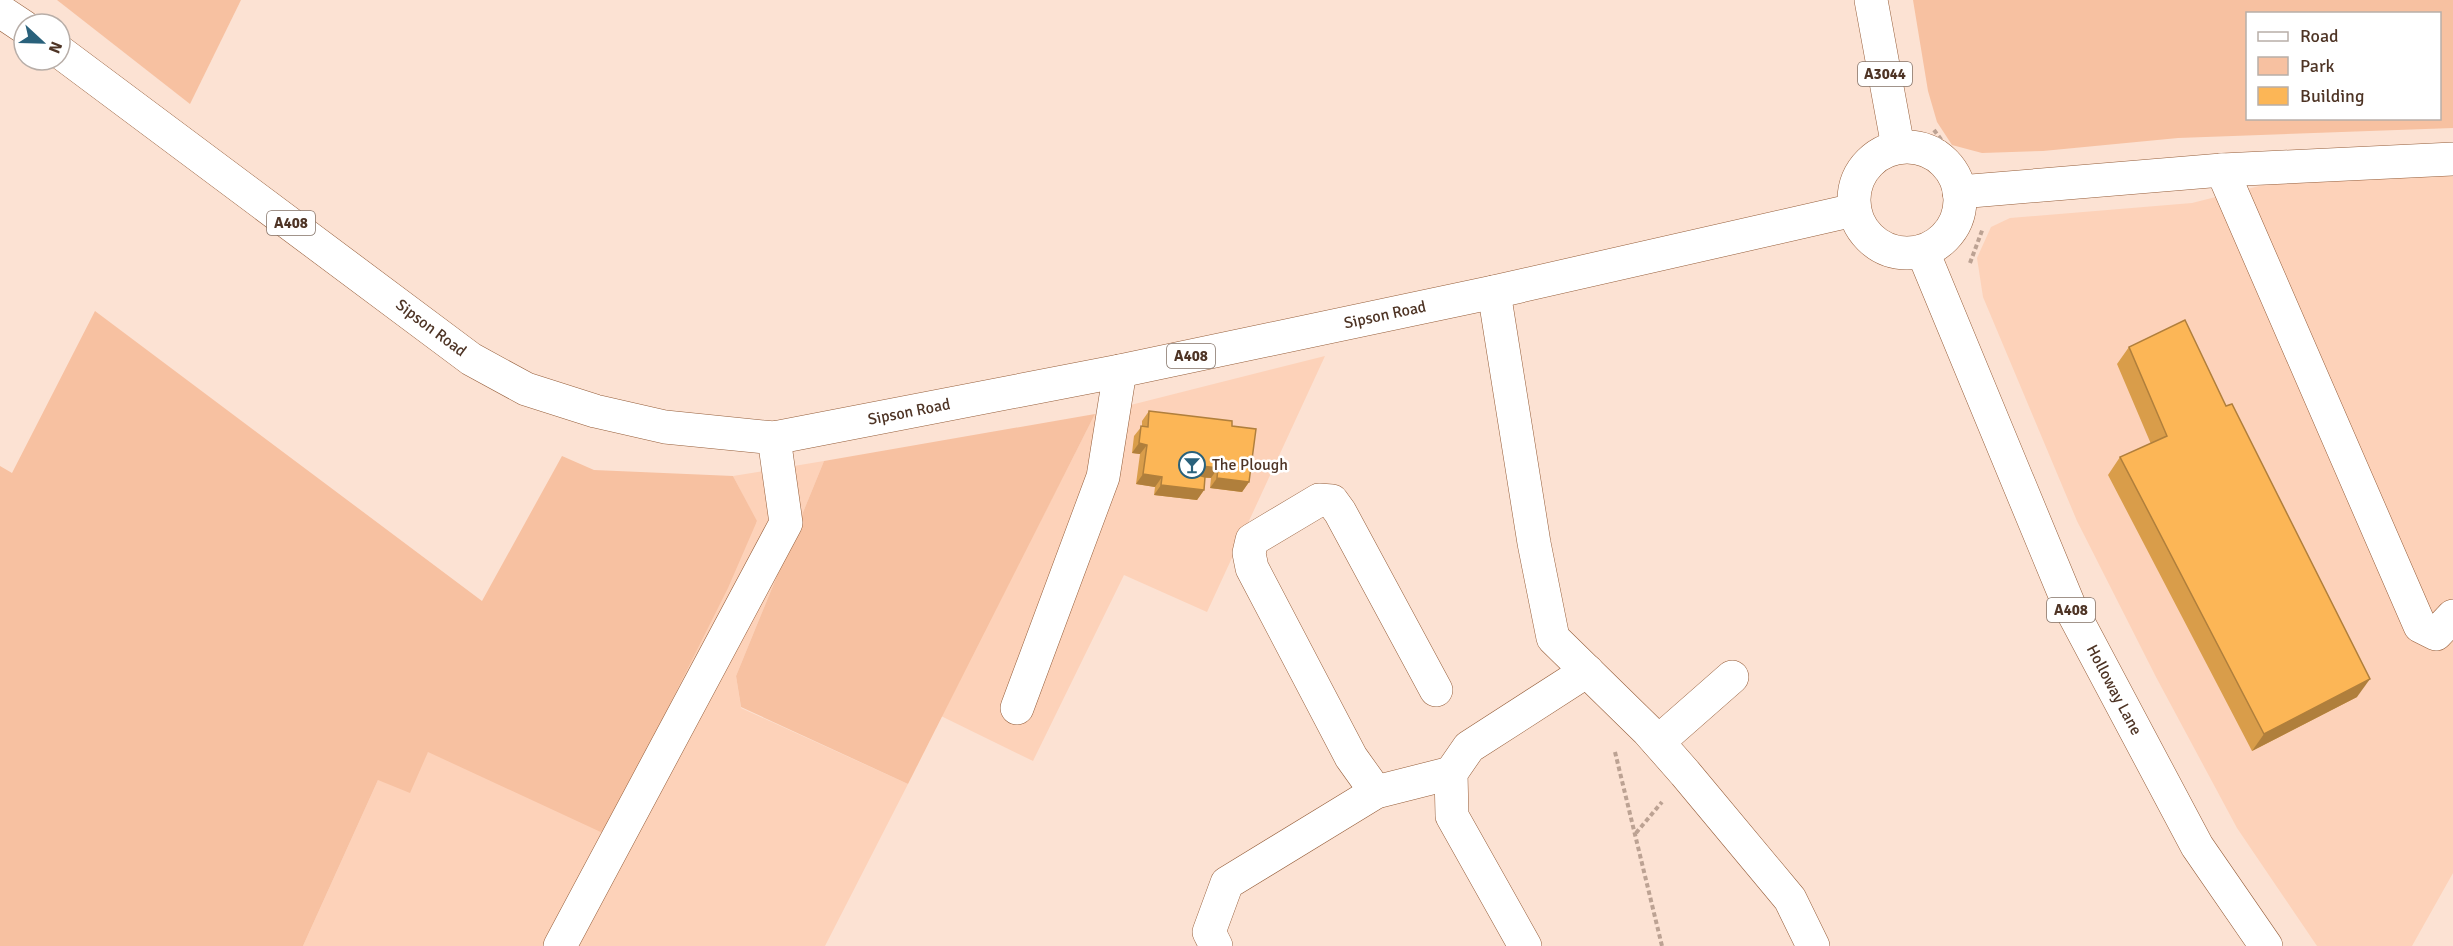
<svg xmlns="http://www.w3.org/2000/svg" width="2453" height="946" font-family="Signika,sans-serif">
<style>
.built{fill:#fdd2b9}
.green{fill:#f7c1a1;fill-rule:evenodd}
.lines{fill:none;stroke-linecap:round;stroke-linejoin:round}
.minor-casing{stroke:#955d39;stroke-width:34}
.major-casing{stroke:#955d39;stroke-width:34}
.path{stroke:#bca293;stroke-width:4;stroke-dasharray:4.5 3;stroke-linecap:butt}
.minor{stroke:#fff;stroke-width:33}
.major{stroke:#fff;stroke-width:33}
.wall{fill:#d99d4a}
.shaded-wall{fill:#b07f3c}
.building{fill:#fcb656;stroke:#b07f3c;stroke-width:1.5}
.labels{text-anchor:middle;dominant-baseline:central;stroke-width:5;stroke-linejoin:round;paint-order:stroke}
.shield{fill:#fff;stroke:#837166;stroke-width:1.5}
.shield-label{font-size:15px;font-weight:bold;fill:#4e3425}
.street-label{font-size:16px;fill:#4e3425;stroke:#fff}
.poi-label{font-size:16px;fill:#4e3425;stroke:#fff;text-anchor:start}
</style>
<rect width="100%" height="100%" fill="#fce2d3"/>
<g class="built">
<path d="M 2453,167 L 2453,873 L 2412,946 L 2317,946 L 2237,828 L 2156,677 L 2077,521 L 1983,297 L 1977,258 L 1991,227 L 2010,218 L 2192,203 L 2315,172 Z"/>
<path d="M 1325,356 L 1207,612 L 1124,575 L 1033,761 L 941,716 L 1095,414 Z"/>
<path d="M 824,461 L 736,676 L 741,708 L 908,784 L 825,946 L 303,946 L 378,780 L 428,752 L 757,522 L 733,476 Z"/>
</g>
<g class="green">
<path d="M 57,0 L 241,0 L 190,104 Z"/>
<path d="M 1913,0 L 2453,0 L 2453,128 L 2178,138 L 2043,151 L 1982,153 L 1952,145 L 1937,122 L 1928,91 ZM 2248,14 L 2440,14 L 2440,118 L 2248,118 Z"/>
<path d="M 95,311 L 482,601 L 562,456 L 594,470 L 733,476 L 757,521 L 728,588 L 605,834 L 428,752 L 410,793 L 378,780 L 303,946 L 0,946 L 0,466 L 12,473 Z"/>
<path d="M 1095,414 L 908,784 L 741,707 L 736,676 L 824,461 Z"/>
</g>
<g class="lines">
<defs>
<g id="minor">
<path d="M 2222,170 L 2420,626 L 2436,634 L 2453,616"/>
<path d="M 1959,192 L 2222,170 L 2453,159"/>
<path d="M 1494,292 L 1534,543 L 1553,638 L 1648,731 L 1685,773 L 1790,899 L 1813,946"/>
<path d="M 1017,708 L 1103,477 L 1120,371"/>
<path d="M 1658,742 L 1732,677"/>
<path d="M 1376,792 L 1351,757 L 1252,568 L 1249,553 L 1252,540 L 1319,500 L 1332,501 L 1340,512 L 1436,690"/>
<path d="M 560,946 L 786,523 L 774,438"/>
<path d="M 1216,946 L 1209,932 L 1227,883 L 1376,792 L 1451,773"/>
<path d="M 1525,946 L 1452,816 L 1451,773 L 1469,747 L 1587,671"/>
</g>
<g id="major">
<path d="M 1871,0 L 1898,147"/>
<path d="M 0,11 L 24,27"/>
<path d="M 60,52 L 471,359 L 526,389 L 595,411 L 665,427 L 774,438 L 1120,371 L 1494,292 L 1854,210"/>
<circle cx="1907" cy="200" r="53"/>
<path d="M 1923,252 L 2069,605 L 2197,846 L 2266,946"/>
</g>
</defs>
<use href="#minor" class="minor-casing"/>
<use href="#major" class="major-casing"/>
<g class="path">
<path d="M 1934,130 L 1949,150 L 1958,155"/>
<path d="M 1970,263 L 1983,228"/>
<path d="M 1615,752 L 1662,946"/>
<path d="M 1636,833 L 1662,802"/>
</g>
<use href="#minor" class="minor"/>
<use href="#major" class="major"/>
</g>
<g class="wall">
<path d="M 2129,347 L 2357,697 L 2252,751 L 2108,475 L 2120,457 L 2151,444 L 2117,364 Z"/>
<path d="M 1149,411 L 1232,426 L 1249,482 L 1242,492 L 1210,488 L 1211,478 L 1205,478 L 1204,490 L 1197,500 L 1154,495 L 1155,487 L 1136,484 L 1140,454 L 1132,453 L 1134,436 L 1142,426 L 1142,421 Z"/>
</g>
<g class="shaded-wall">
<path d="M 1139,443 L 1147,445 L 1140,454 L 1132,453 Z"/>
<path d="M 1202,466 L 1218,468 L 1211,478 L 1195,476 Z"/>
<path d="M 1143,474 L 1162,477 L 1155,487 L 1136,484 Z"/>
<path d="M 1217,478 L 1249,482 L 1242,492 L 1210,488 Z"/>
<path d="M 1161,485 L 1204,490 L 1197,500 L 1154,495 Z"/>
<path d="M 2370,679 L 2357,697 L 2252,751 L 2264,734 Z"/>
</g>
<g class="building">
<path d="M 2185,320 L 2226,406 L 2232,404 L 2370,679 L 2264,734 L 2120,457 L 2167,436 L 2129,347 Z"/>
<path d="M 1149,411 L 1232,421 L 1232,426 L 1256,429 L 1249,482 L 1217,478 L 1218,468 L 1202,466 L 1201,476 L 1205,477 L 1204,490 L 1161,485 L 1162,477 L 1143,474 L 1147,445 L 1139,443 L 1141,426 L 1148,427 Z"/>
</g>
<defs>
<symbol id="bar-ring" viewBox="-11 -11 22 22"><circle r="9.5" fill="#fff" stroke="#29617b" stroke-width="1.5"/><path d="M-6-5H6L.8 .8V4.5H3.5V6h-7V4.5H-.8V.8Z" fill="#29617b"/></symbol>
</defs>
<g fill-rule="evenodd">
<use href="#bar-ring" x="1177" y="450" width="30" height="30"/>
</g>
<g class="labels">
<g class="shield">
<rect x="1858" y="62" width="54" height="24" rx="4.5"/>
<rect x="267" y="211" width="48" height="24" rx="4.5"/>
<rect x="1167" y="344" width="48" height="24" rx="4.5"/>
<rect x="2047" y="598" width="48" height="24" rx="4.5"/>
</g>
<g class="shield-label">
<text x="1885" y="74">A3044</text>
<text x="291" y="223">A408</text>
<text x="1191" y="356">A408</text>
<text x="2071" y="610">A408</text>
</g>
<g class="street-label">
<text transform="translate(1385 315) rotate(-12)">Sipson Road</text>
<text transform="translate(431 328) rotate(37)">Sipson Road</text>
<text transform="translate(909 412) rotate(-11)">Sipson Road</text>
<text transform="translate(2114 690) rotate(62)">Holloway Lane</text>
</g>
<g class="poi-label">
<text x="1212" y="465">The Plough</text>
</g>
</g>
<rect x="2246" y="12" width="195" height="108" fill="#ffffff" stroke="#b8aea8" stroke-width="1.5"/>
<rect x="2258" y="32" width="30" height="9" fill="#ffffff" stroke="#b8aea8" stroke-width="1.5"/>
<text x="2300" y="42" font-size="18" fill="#4e3425">Road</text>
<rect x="2258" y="57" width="30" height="18" fill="#f7c1a1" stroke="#b8aea8" stroke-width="1.5"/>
<text x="2300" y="72" font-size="18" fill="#4e3425">Park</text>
<rect x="2258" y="87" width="30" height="18" fill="#fcb656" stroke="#b8aea8" stroke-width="1.5"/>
<text x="2300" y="102" font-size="18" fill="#4e3425">Building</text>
<g transform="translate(42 42) rotate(112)"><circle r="28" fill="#ffffff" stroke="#b8aea8" stroke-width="1.5"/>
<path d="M0-4.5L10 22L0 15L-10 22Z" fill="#29617b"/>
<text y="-9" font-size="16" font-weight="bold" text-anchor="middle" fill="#4e3425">N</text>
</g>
</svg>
